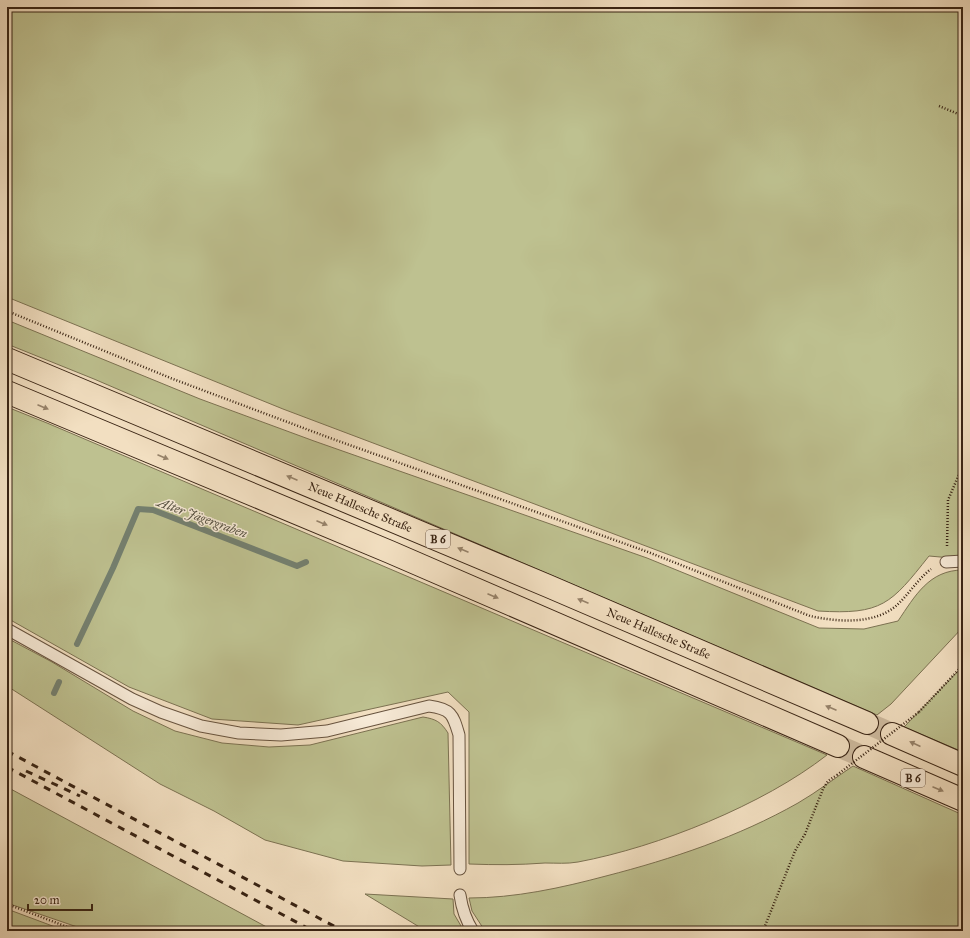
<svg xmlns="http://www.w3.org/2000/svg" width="970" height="938" font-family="'IM FELL Great Primer',serif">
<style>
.green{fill:#bec190;stroke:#7c7252}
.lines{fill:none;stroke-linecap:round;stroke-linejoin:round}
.stream{stroke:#748070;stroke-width:6}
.primary-tunnel{stroke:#cdba9e;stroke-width:22;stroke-dasharray:22 11;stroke-linecap:butt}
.lane-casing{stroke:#67533f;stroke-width:13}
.primary-casing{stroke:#392414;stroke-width:24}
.path{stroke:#392414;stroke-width:2.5;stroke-dasharray:1 2;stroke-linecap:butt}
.lane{stroke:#f7ead7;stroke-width:11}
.primary{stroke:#f2dfc1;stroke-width:22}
.rail{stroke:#392414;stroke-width:3;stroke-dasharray:7 7;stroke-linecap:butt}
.path-bridge{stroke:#392414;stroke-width:2.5;stroke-dasharray:1 2;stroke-linecap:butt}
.oneway{fill:#96826a}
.labels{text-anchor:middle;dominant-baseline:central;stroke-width:3;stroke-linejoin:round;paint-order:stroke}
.shield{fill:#f7ead7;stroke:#725f4e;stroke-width:1}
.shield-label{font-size:11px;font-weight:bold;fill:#392414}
.street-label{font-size:12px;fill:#392414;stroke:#f7ead7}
.water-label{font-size:13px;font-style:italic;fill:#575242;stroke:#f7ead7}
</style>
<rect width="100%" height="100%" fill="#f2dfc1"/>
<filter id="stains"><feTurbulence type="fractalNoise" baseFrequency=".005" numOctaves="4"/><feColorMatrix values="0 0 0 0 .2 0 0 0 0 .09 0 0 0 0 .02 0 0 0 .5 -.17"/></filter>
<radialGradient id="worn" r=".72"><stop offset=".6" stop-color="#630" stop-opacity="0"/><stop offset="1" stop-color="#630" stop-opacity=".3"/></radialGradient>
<g class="green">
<path d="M 7,7 L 963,7 L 963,559 L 929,556 C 891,604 882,615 818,611 L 283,409 L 7,297 Z"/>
<path d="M 7,320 L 200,399 L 314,441 L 647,558 L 819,628 L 864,629 L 898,621 C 915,596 929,570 963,570 L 963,627 L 891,704 L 877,715 L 94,379 L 7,344 Z"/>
<path d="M 7,407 L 47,423 L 827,755 C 763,805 658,847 578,862 C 567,864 556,863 545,863 C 519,865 495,865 469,864 L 469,712 L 448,692 L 298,725 L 212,719 L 129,687 L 7,618 Z"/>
<path d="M 7,638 L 52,662 L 133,711 L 175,731 L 222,743 L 269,747 L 310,745 L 423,717 C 436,719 441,722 448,733 L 451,865 L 422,866 L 343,861 L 265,840 L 214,811 L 160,784 L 7,686 Z"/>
<path d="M 963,666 L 963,752 L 904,727 Z"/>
<path d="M 853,766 L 963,815 L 963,931 L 485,931 L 472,911 L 469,898 C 515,898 561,888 606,876 C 672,859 738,837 798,803 C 817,792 835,778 853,766 Z"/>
<path d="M 7,787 L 274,931 L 89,931 L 7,903 Z"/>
<path d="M 365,894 L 453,899 L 454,914 L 464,931 L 426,931 Z"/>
<path d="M 7,909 L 66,931 L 7,931 Z"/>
</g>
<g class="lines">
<g class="stream">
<path d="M 77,644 L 113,568 L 138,509 L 153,510 L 297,566 L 306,562"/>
<path d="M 54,693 L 59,682"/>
</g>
<g class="primary-tunnel">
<path d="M 867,723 L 892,734"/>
<path d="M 838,746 L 864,757"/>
</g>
<defs>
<g id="lane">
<path d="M 946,562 L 963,561"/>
<path d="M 7,629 L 132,699 L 161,712 L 201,726 L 239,733 L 281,735 L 327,731 L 429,706 C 452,709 453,715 459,735 L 460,869"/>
<path d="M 460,895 C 462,909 465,919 473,931"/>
</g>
<g id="primary">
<path id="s1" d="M 7,359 L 548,586 L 867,723"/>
<path d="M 7,392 L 390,552 L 838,746"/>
<path d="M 892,734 L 963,765"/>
<path d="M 864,757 L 963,800"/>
</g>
</defs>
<use href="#lane" class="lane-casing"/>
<use href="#primary" class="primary-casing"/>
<g class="path">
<path d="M 939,106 L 963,116"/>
<path d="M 7,311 L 173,379 L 330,438 L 648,552 L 810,616 C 837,622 875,625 897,605 C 909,594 918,579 931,569"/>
<path d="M 947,546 L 948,500 L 963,465"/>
<path d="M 919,712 L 963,665"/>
<path d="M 7,904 L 78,931"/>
<path d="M 763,931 L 795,851 L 805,834 L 823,789 L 828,781 L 837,775"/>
</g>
<use href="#lane" class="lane"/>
<use href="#primary" class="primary"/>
<g class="rail">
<path d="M 7,751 L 343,931"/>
<path d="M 7,767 L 313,931"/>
<path d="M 26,771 L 80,796"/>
</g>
<path class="path-bridge" d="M 837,775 L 919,712"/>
</g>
<defs><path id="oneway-solid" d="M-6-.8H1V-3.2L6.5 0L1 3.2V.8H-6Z"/></defs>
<g class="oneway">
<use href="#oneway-solid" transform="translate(43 407) rotate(23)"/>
<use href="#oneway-solid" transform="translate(163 457) rotate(23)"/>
<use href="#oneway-solid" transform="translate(292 478) rotate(-157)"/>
<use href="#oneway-solid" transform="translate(322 523) rotate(23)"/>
<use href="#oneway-solid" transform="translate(463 550) rotate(-157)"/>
<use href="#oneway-solid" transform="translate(493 596) rotate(23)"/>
<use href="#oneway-solid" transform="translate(583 601) rotate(-157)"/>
<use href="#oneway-solid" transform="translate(831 708) rotate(-157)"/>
<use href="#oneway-solid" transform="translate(915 744) rotate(-156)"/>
<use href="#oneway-solid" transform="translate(938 789) rotate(23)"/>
</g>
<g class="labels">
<g class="shield">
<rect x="426" y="530" width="24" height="18" rx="3"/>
<rect x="901" y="769" width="24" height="18" rx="3"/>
</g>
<g class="shield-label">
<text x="438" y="539">B 6</text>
<text x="913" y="778">B 6</text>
</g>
<g class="street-label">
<text stroke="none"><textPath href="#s1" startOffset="383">Neue Hallesche Straße</textPath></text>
<text stroke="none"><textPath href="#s1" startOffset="707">Neue Hallesche Straße</textPath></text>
</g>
<g class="water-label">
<text transform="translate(202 518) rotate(20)">Alter Jägergraben</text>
</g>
</g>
<rect width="970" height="938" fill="none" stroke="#f2dfc1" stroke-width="24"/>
<rect x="8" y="8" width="954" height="922" fill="none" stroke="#392414" stroke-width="2"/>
<rect x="12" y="12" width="946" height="914" fill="none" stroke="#392414"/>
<path d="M28 904v6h64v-6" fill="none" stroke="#392414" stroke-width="2"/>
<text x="34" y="904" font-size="12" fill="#392414" stroke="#f7ead7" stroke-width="3" paint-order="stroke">20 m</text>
<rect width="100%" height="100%" filter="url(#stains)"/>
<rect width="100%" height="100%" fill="url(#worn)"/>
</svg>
